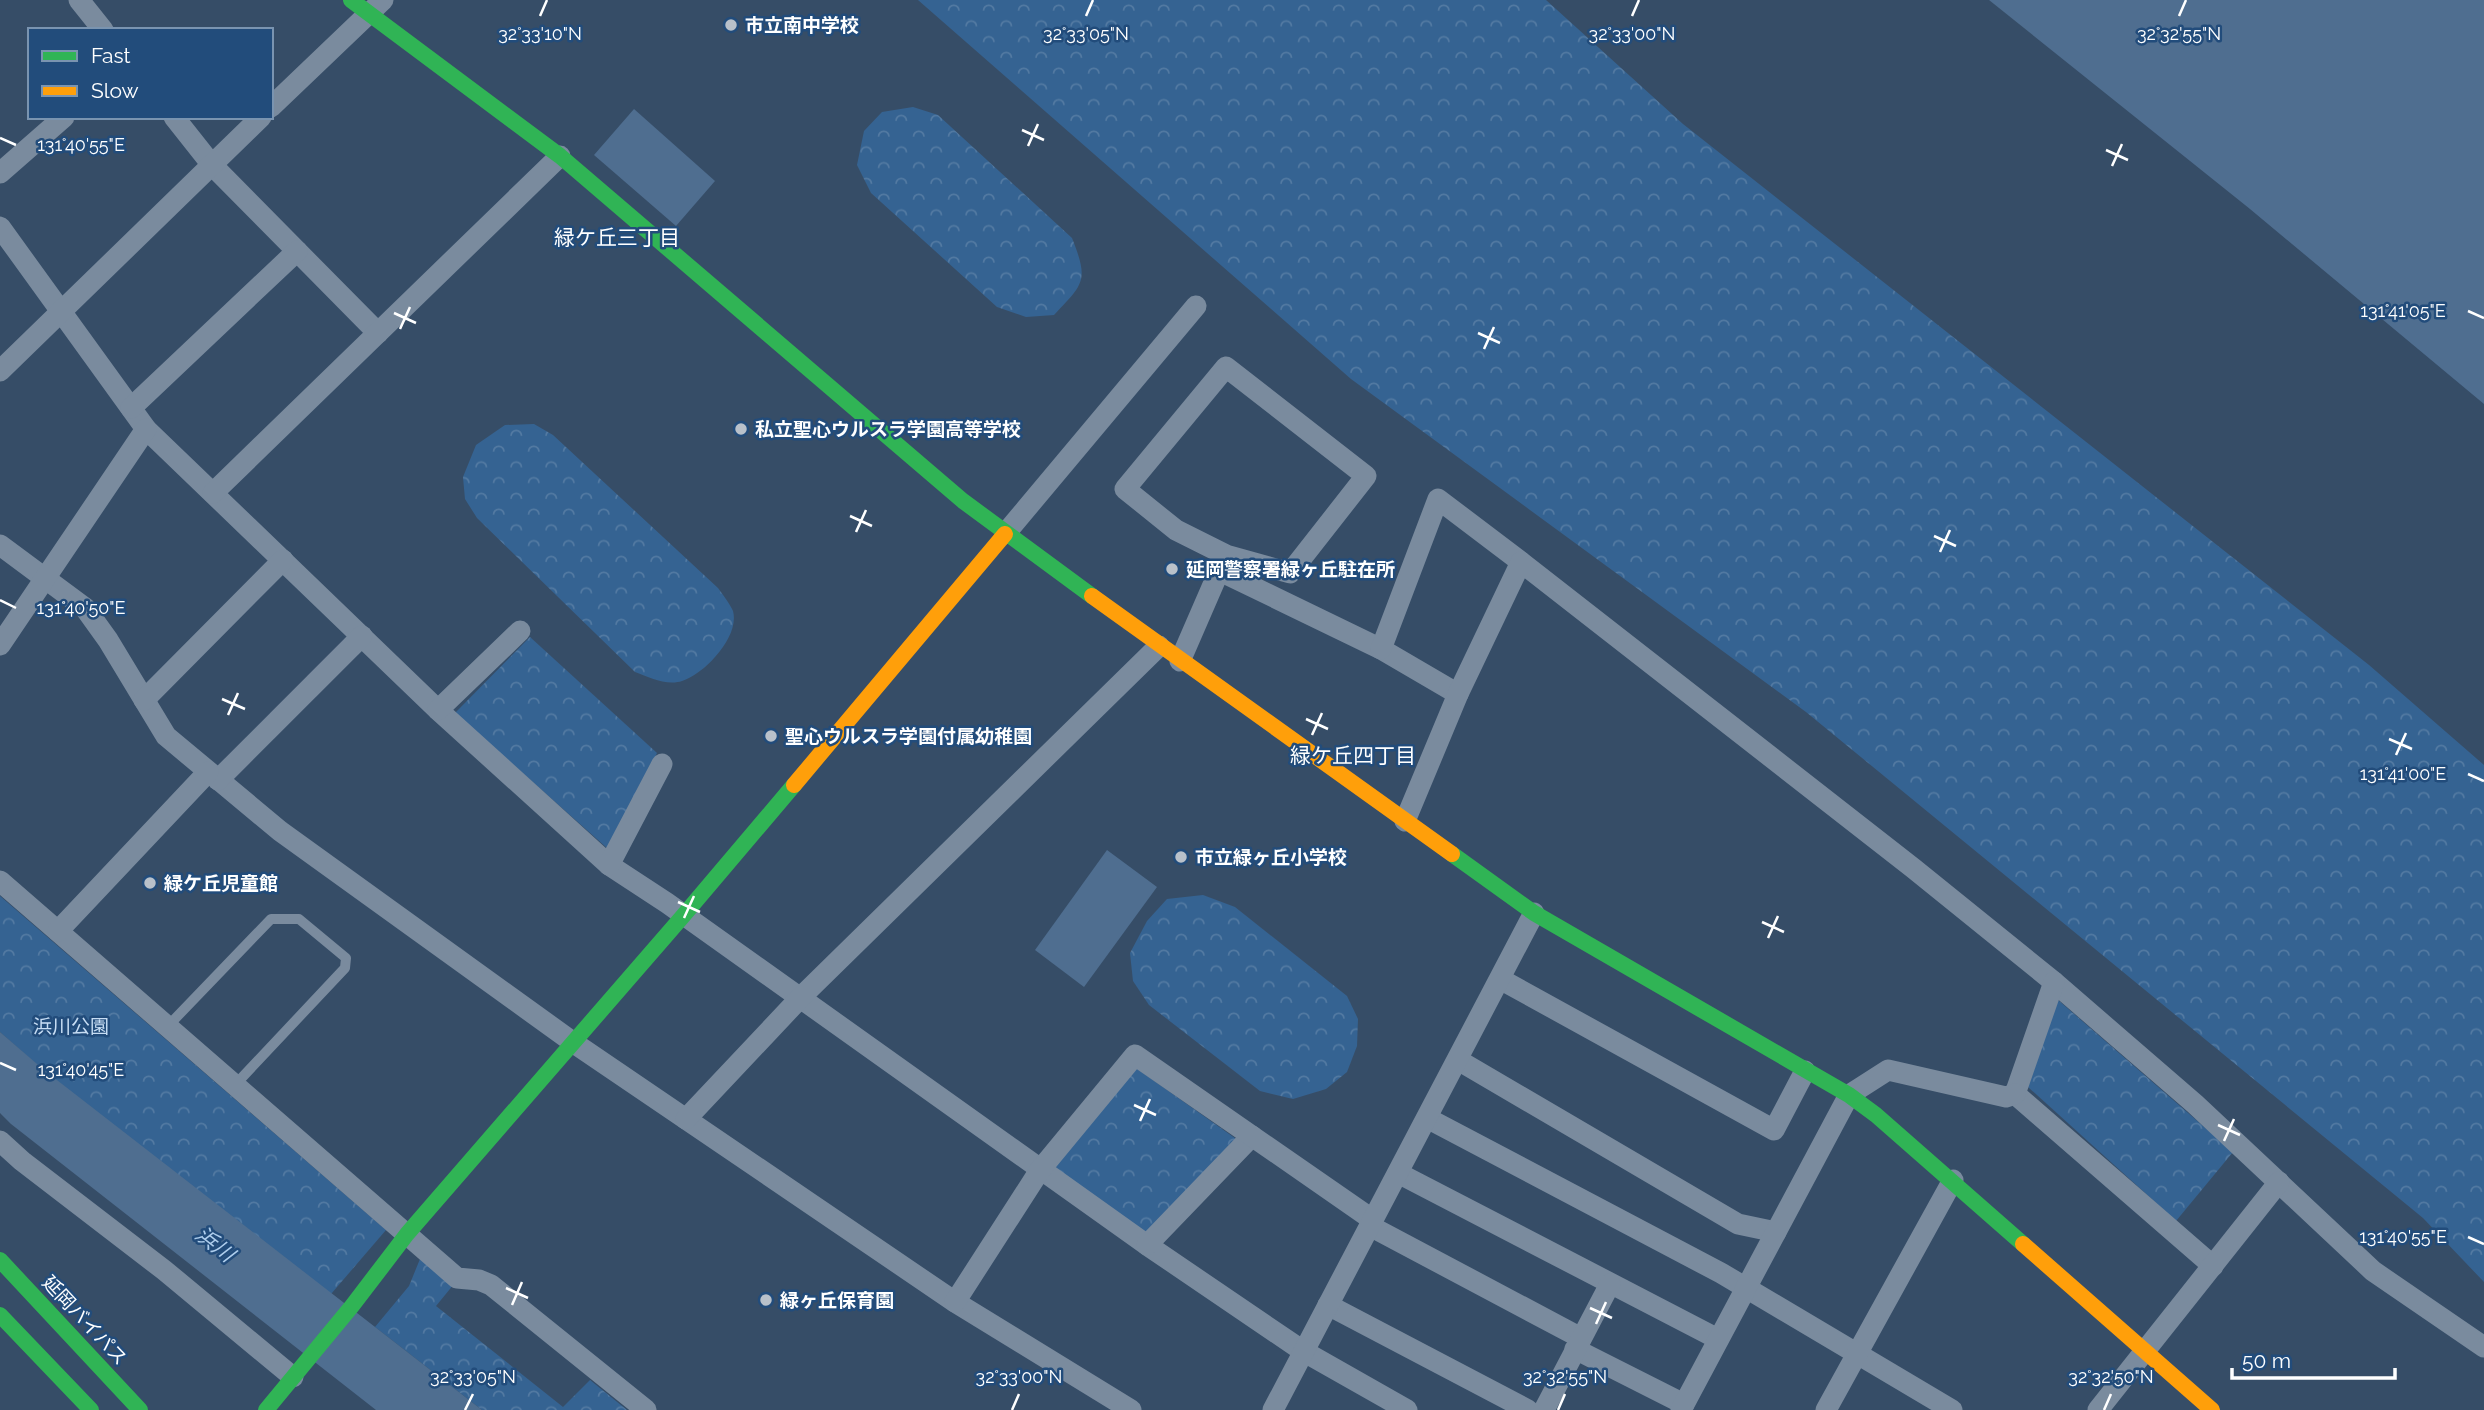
<svg xmlns="http://www.w3.org/2000/svg" width="2484" height="1410" font-family="Raleway,'Noto Sans JP',sans-serif">
<style>
.forest{fill:url(#forest-crowns)}
.water{fill:#4f6e90}
.lines{fill:none;stroke-linecap:round;stroke-linejoin:round}
.lane{stroke:#7a8b9e;stroke-width:10}
.street{stroke:#7a8b9e;stroke-width:21}
.fast{stroke:#30b455;stroke-width:16}
.slow{stroke:#ff9f0a;stroke-width:16}
.ticks{fill:none;stroke:#fff;stroke-width:2.5}
.poi-dot{fill:#b9c1ca;stroke:#224c7b;stroke-width:2.5}
.labels{text-anchor:middle;dominant-baseline:central;stroke-width:5;stroke-linejoin:round;paint-order:stroke}
.poi-label{font-size:19px;font-weight:bold;fill:#fff;stroke:#224c7b;text-anchor:start}
.park-label{font-size:19px;fill:#c7ddf4;stroke:#224c7b}
.street-label{font-size:19px;fill:#fff;stroke:#224c7b}
.neighbourhood-label{font-size:21px;fill:#fff;stroke:#224c7b}
.water-label{font-size:21px;font-style:italic;fill:#afceed;stroke:#224c7b}
.ticks-label{font-size:18px;text-anchor:middle;fill:#fff;stroke:#224c7b;stroke-width:5;stroke-linejoin:round;paint-order:stroke}
</style>
<defs>
<pattern id="forest-crowns" width="20" height="18" patternUnits="userSpaceOnUse" patternTransform="scale(1.75)"><rect width="20" height="18" fill="#356392"/><path d="M2 6a3 3 0 1 1 6 0M12 15a3 3 0 1 1 6 0" fill="none" stroke="#537aa2"/></pattern>
</defs>
<rect width="100%" height="100%" fill="#364d67"/>
<g class="forest">
<path d="M 918,0 L 1546,0 L 1683,124 L 2369,665 L 2484,765 L 2484,1282 L 2423,1218 L 1806,712 L 1351,379 Z"/>
<path d="M 913,107 L 938,115 L 1072,238 C 1089,281 1084,283 1054,315 L 1026,317 L 997,307 L 871,193 L 857,165 L 864,131 L 882,112 Z"/>
<path d="M 534,424 L 553,435 L 718,588 C 723,595 730,604 733,611 C 740,637 704,674 682,681 C 667,686 648,677 635,672 L 477,518 L 465,499 L 463,477 L 476,445 L 505,425 Z"/>
<path d="M 530,637 L 657,753 L 607,848 L 455,713 Z"/>
<path d="M 1203,895 L 1235,907 L 1347,996 L 1358,1019 L 1357,1046 L 1347,1072 L 1326,1089 L 1293,1099 L 1260,1091 L 1149,1005 L 1133,981 L 1130,953 L 1147,921 L 1167,899 Z"/>
<path d="M 0,896 L 386,1230 L 331,1294 L 53,1079 L 0,1032 Z"/>
<path d="M 2058,1000 L 2233,1152 L 2176,1221 L 2028,1087 Z"/>
<path d="M 1136,1068 L 1239,1141 L 1148,1238 L 1052,1170 Z"/>
<path d="M 420,1259 L 454,1284 L 436,1306 L 563,1407 L 590,1380 L 627,1410 L 482,1410 L 375,1327 L 409,1286 Z"/>
</g>
<g class="water">
<path d="M 1989,0 L 2484,0 L 2484,404 L 2250,209 Z"/>
<path d="M 634,109 L 715,181 L 676,226 L 594,155 Z"/>
<path d="M 1107,850 L 1157,887 L 1084,987 L 1035,950 Z"/>
<path d="M 0,1032 L 44,1070 L 482,1410 L 376,1410 L 11,1124 L 0,1113 Z"/>
</g>
<g class="lines">
<path class="lane" d="M 168,1026 L 271,919 L 299,919 L 346,958 L 345,968 L 235,1085"/>
<g class="street">
<path d="M 79,0 L 103,30"/>
<path d="M 271,107 L 383,0"/>
<path d="M 174,117 L 212,165 L 378,333"/>
<path d="M 0,173 L 64,117"/>
<path d="M 0,227 L 146,429 L 438,710 L 609,865 L 667,903 L 1147,1245 L 1303,1351 L 1407,1410"/>
<path d="M 0,371 L 261,117"/>
<path d="M 131,408 L 297,251"/>
<path d="M 213,493 L 560,156"/>
<path d="M 1005,534 L 1196,306"/>
<path d="M 0,545 L 85,608 L 108,640 L 166,736 L 280,831 L 574,1043 L 955,1302 L 1131,1410"/>
<path d="M 1220,571 L 1381,649 L 1458,694"/>
<path d="M 0,645 L 146,429"/>
<path d="M 1381,649 L 1438,499 L 1521,562"/>
<path d="M 1180,661 L 1226,555 L 1176,530 L 1125,489 L 1226,367 L 1366,476 L 1290,573 L 1226,555"/>
<path d="M 144,700 L 283,560"/>
<path d="M 438,710 L 520,631"/>
<path d="M 218,780 L 362,636"/>
<path d="M 1405,821 L 1458,694 L 1521,562 L 1913,868 L 2054,982 L 2195,1104 L 2373,1271 L 2484,1347"/>
<path d="M 609,865 L 662,764"/>
<path d="M 0,881 L 457,1278 L 479,1280 L 491,1285 L 646,1410"/>
<path d="M 58,931 L 208,772"/>
<path d="M 1500,979 L 1774,1130 L 1805,1071"/>
<path d="M 2054,982 L 2015,1094 L 2213,1266"/>
<path d="M 1458,1060 L 1738,1224 L 1776,1232"/>
<path d="M 1427,1118 L 1721,1273 L 1952,1410"/>
<path d="M 686,1119 L 800,998 L 1159,646"/>
<path d="M 0,1141 L 22,1161 L 164,1270 L 293,1377"/>
<path d="M 1398,1173 L 1718,1339"/>
<path d="M 1370,1226 L 1581,1338"/>
<path d="M 1147,1245 L 1252,1136"/>
<path d="M 955,1302 L 1040,1170 L 1135,1055 L 1373,1220"/>
<path d="M 1328,1305 L 1528,1410"/>
<path d="M 1575,1349 L 1684,1404"/>
<path d="M 1273,1410 L 1534,913"/>
<path d="M 1544,1410 L 1610,1284"/>
<path d="M 1681,1410 L 1849,1095 L 1888,1070 L 2006,1097 L 2015,1094"/>
<path d="M 1826,1410 L 1953,1180"/>
<path d="M 2098,1410 L 2279,1182"/>
</g>
<g class="fast">
<path d="M 351,0 L 560,156 L 963,501 L 1092,596"/>
<path d="M 1452,854 L 1534,913 L 1849,1095 L 1876,1115 L 2023,1244"/>
<path d="M 0,1260 L 140,1410"/>
<path d="M 0,1315 L 91,1410"/>
<path d="M 266,1410 L 352,1306 L 407,1234 L 683,916 L 794,785"/>
</g>
<g class="slow">
<path d="M 1092,596 L 1452,854"/>
<path d="M 794,785 L 1005,534"/>
<path d="M 2023,1244 L 2212,1410"/>
</g>
</g>
<path class="ticks" d="M 540,16 L 547,0M 1086,16 L 1093,0M 1632,16 L 1639,0M 2179,16 L 2186,0M 1022,130 L 1044,140M 0,138 L 16,145M 1028,146 L 1038,124M 2106,150 L 2128,160M 2112,166 L 2122,144M 2468,311 L 2484,318M 394,313 L 416,323M 400,329 L 410,307M 1478,333 L 1500,343M 1484,349 L 1494,327M 850,516 L 872,526M 856,532 L 866,510M 1934,536 L 1956,546M 1940,552 L 1950,530M 0,600 L 16,608M 222,699 L 245,709M 228,715 L 238,693M 1306,719 L 1328,729M 1312,735 L 1322,713M 2389,739 L 2412,749M 2396,755 L 2406,733M 2468,774 L 2484,781M 678,902 L 700,912M 684,918 L 694,896M 1762,922 L 1784,932M 1768,938 L 1778,916M 0,1063 L 16,1070M 1134,1105 L 1156,1115M 1140,1121 L 1150,1099M 2218,1125 L 2240,1135M 2224,1141 L 2234,1119M 2468,1237 L 2484,1244M 506,1288 L 528,1298M 512,1305 L 522,1282M 1590,1308 L 1612,1318M 1596,1324 L 1606,1302M 465,1410 L 473,1394M 1012,1410 L 1019,1394M 1558,1410 L 1565,1394M 2104,1410 L 2111,1394"/>
<g class="poi-dot">
<circle cx="731" cy="25" r="7"/>
<circle cx="741" cy="429" r="7"/>
<circle cx="1172" cy="569" r="7"/>
<circle cx="771" cy="736" r="7"/>
<circle cx="1181" cy="857" r="7"/>
<circle cx="150" cy="883" r="7"/>
<circle cx="766" cy="1300" r="7"/>
</g>
<g class="labels">
<g class="poi-label">
<text x="745" y="25">市立南中学校</text>
<text x="755" y="429">私立聖心ウルスラ学園高等学校</text>
<text x="1186" y="569">延岡警察署緑ヶ丘駐在所</text>
<text x="785" y="736">聖心ウルスラ学園付属幼稚園</text>
<text x="1195" y="857">市立緑ヶ丘小学校</text>
<text x="164" y="883">緑ケ丘児童館</text>
<text x="780" y="1300">緑ヶ丘保育園</text>
</g>
<g class="park-label">
<text x="71" y="1026">浜川公園</text>
</g>
<g class="street-label">
<text transform="translate(85 1320) rotate(47)">延岡バイパス</text>
</g>
<g class="neighbourhood-label">
<text x="617" y="237">緑ケ丘三丁目</text>
<text x="1353" y="755">緑ケ丘四丁目</text>
</g>
<g class="water-label">
<text transform="translate(215 1244) rotate(38)">浜川</text>
</g>
</g>
<g class="ticks-label">
<text x="540" y="40">32°33'10"N</text>
<text x="1632" y="40">32°33'00"N</text>
<text x="1086" y="40">32°33'05"N</text>
<text x="2179" y="40">32°32'55"N</text>
<text x="81" y="151">131°40'55"E</text>
<text x="2403" y="317">131°41'05"E</text>
<text x="81" y="614">131°40'50"E</text>
<text x="2403" y="780">131°41'00"E</text>
<text x="81" y="1076">131°40'45"E</text>
<text x="2403" y="1243">131°40'55"E</text>
<text x="473" y="1383">32°33'05"N</text>
<text x="1019" y="1383">32°33'00"N</text>
<text x="1565" y="1383">32°32'55"N</text>
<text x="2111" y="1383">32°32'50"N</text>
</g>
<rect x="28" y="28" width="245" height="91" fill="#224c7b" stroke="#7a94b0" stroke-width="2"/>
<rect x="42" y="51" width="35" height="10" fill="#30b455" stroke="#7a94b0" stroke-width="2"/>
<text x="91" y="63" font-size="21" fill="#ffffff">Fast</text>
<rect x="42" y="86" width="35" height="10" fill="#ff9f0a" stroke="#7a94b0" stroke-width="2"/>
<text x="91" y="98" font-size="21" fill="#ffffff">Slow</text>
<path d="M2232 1368v10h163v-10" fill="none" stroke="#ffffff" stroke-width="3.5"/>
<text x="2242" y="1368" font-size="21" fill="#ffffff" stroke="#224c7b" stroke-width="5" paint-order="stroke">50 m</text>
</svg>
